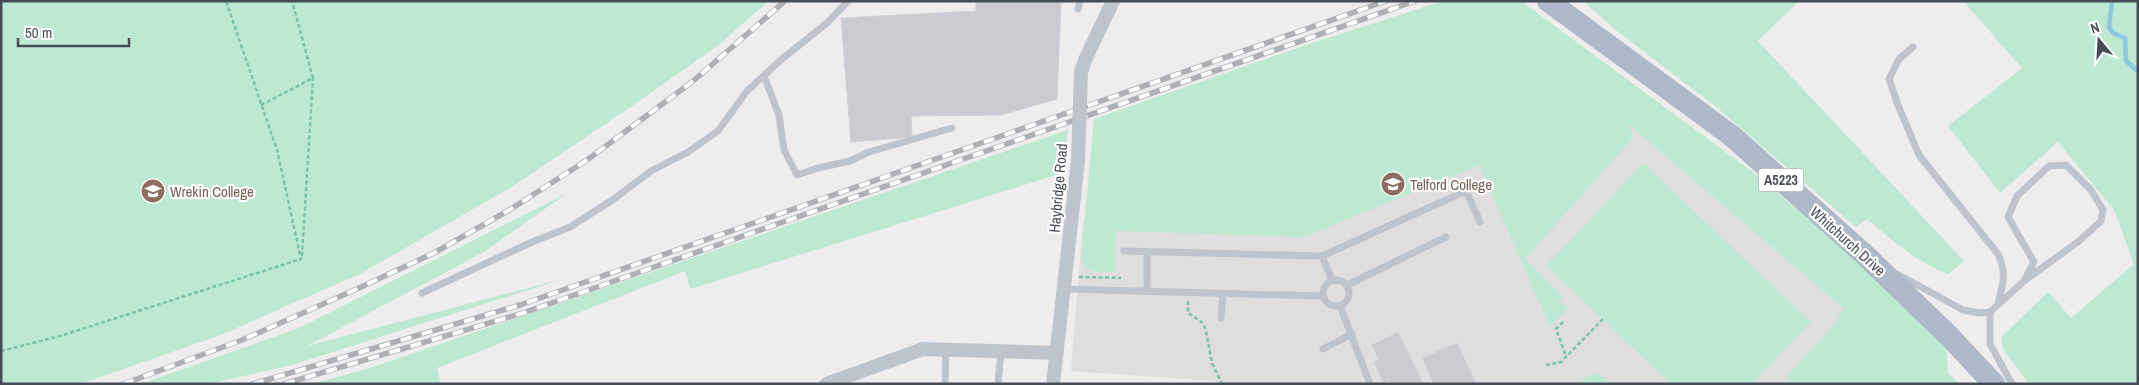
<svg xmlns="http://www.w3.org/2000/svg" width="2139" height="385" font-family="'Archivo Narrow',sans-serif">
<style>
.education{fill:#dfdddd}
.green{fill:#bde9d3}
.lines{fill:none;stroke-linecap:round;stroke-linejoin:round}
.stream{stroke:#8ec7e1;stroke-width:4.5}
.building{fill:#cacad0;stroke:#d0d1d7}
.path{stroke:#79c3a7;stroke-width:2.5;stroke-dasharray:4 2.5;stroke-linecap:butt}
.service{stroke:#bec4cd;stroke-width:7}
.minor{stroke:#bec4cd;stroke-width:14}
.primary{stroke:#adb8c8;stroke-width:22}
.rail-casing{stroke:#aeb0b5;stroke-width:5.5}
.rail{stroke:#fff;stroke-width:4;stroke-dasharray:11;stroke-linecap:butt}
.minor-bridge{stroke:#bec4cd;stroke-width:14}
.labels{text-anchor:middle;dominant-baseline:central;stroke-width:4.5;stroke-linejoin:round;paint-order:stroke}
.shield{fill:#fff;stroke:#7e8289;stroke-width:1}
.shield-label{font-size:14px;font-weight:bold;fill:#464d57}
.education-label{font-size:15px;fill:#785e54;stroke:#fff;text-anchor:start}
.street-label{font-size:15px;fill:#464d57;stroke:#fff}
</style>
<rect width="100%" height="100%" fill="#eeecec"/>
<path class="education" d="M 1628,124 L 1868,329 L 1861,384 L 1217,384 L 1216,381 L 1071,371 L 1083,222 Z"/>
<g class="green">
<path d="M 1,1 L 769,1 L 716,47 L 635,104 L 510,188 L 360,274 L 218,336 L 80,384 L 1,384 Z"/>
<path d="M 1443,1 L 1521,1 L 1750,170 L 1841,246 L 1946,346 L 1948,373 L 1959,384 L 1789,384 L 1791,381 L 1786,376 L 1835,324 L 1843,308 L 1629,125 L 1633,138 L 1525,259 L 1563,297 L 1559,301 L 1568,309 L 1550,327 L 1479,165 L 1304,237 L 1116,231 L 1115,272 C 1100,272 1089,274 1081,260 L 1094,119 L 1297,48 Z"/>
<path d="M 1583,1 L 1799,1 L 1758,41 L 1964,261 L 1948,274 C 1916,262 1893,241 1867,219 L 1856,227 L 1715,106 L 1617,31 Z"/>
<path d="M 1963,1 L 2138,1 L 2138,384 L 2029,384 L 2003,349 L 2001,337 L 2048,292 L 2071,318 L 2134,264 L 2114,210 L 2058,142 L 2000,193 L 1948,126 L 2022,68 Z"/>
<path d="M 1068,130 L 1063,173 L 690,289 L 685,271 L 437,368 L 441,384 L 311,384 L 373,367 Z"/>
<path d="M 1643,163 L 1811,322 L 1752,384 L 1671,384 L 1546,266 Z"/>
<path d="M 566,194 L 484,252 L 307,346 L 563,279 L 292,365 L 208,384 L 141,384 L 299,328 Z"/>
<path d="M 1598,373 L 1612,384 L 1607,382 L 1576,384 L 1588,376 Z"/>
</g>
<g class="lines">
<path class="stream" d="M 2112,1 L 2109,27 L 2113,33 L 2125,38 L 2126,61 L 2138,71"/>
</g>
<g class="building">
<path d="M 976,1 L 1061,1 L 1057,99 L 1001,115 L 911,116 L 912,137 L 851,142 L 841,18 L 976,11 Z"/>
<path d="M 1398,332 L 1423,384 L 1391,384 L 1390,380 L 1384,383 L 1374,362 L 1379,360 L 1372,345 Z"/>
<path d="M 1457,343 L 1476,384 L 1434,384 L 1423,358 Z"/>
</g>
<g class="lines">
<g class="path">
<path d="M 261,105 L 313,78 L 292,1"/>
<path d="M 302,256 L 313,78"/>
<path d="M 1079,277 L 1121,278"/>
<path d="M 1188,301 L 1188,313 L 1203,323 L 1206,331 L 1212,363 L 1222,384"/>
<path d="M 1563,322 L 1556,329 L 1566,356"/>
<path d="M 1,351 L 60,336 L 301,259 L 277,150 L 226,1"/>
<path d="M 1546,365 L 1561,362 L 1603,319"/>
</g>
<g class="service">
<path d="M 1078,9 L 1080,1"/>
<path d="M 1913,47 L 1899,59 L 1889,79 L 1898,105 L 1919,155 L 1998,254 C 2007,273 2003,284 1998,304"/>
<path d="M 764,76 L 779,115 L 784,150 L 797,175 L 818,168 L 850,161 L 869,152 L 952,128"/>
<path d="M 1124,251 L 1322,256"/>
<path d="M 1899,275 L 1963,310 L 1979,313 L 1990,312 L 2024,281 L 2079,241 L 2101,221 L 2103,210 L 2091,190 L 2066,165 L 2049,166 L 2017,196 L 2008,217 L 2034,262 L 2024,281"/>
<circle cx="1336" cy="293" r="13"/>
<path d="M 1332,280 L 1322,256 L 1466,191 L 1480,222"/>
<path d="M 1347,285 L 1446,237"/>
<path d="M 1063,289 L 1323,296"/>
<path d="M 1147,291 L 1147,252"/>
<path d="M 422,293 L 532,242 L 570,227 L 614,199 L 651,171 L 688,152 L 718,131 L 747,91 L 782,59 L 827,23 L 848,1"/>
<path d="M 1340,306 L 1370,384"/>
<path d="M 1990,312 L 1990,344 L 2012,384"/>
<path d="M 1221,318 L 1223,294"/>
<path d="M 1323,349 L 1352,334"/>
<path d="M 945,384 L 946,350"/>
<path d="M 998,384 L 1001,351"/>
</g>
<g class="minor">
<path d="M 1081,72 L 1085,60 L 1113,1"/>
<path d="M 826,384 L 923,349 L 1056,353"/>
<path d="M 1053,384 L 1078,161"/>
</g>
<path class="primary" d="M 1548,1 L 1732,136 L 1866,256 L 1949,336 L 1994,384"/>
<defs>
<g id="rail">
<path d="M 123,384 L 242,340 L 359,288 L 434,253 L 511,209 L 587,160 L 692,82 L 785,1"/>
<path d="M 253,384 L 520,305 L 1386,1"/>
<path d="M 284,384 L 523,313 L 1415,1"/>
</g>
</defs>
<use href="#rail" class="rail-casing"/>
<use href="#rail" class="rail"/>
<path class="minor-bridge" d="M 1078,161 L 1081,72"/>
</g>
<defs>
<symbol id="university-disc" viewBox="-11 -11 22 22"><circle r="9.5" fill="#8d6e63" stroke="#fff"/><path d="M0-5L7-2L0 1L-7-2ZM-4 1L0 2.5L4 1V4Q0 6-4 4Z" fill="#fff"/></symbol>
<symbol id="school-disc" viewBox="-11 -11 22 22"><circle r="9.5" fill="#8d6e63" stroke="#fff"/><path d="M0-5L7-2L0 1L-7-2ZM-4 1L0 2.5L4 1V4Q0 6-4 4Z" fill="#fff"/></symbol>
</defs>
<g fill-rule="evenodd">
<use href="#university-disc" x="1379" y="170" width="28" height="28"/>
<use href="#school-disc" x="139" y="177" width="28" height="28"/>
</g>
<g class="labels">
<rect class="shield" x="1758.5" y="168.5" width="45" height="23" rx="4"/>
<g class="shield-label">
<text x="1781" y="180">A5223</text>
</g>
<g class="education-label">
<text x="1410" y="184">Telford College</text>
<text x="170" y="191">Wrekin College</text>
</g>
<g class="street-label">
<text transform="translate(1058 188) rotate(-85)">Haybridge Road</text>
<text transform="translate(1848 241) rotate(42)">Whitchurch Drive</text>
</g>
</g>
<rect width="2139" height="385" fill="none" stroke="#464d57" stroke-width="5"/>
<g transform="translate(2099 40) rotate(342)" stroke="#ffffff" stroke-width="4" paint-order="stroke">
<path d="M0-4L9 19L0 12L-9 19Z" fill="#464d57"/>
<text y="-8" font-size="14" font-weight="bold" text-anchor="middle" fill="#464d57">N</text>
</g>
<path d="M18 38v8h111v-8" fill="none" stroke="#464d57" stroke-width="2.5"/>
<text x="25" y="38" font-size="15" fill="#464d57" stroke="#ffffff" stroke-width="4" paint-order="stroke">50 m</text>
</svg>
